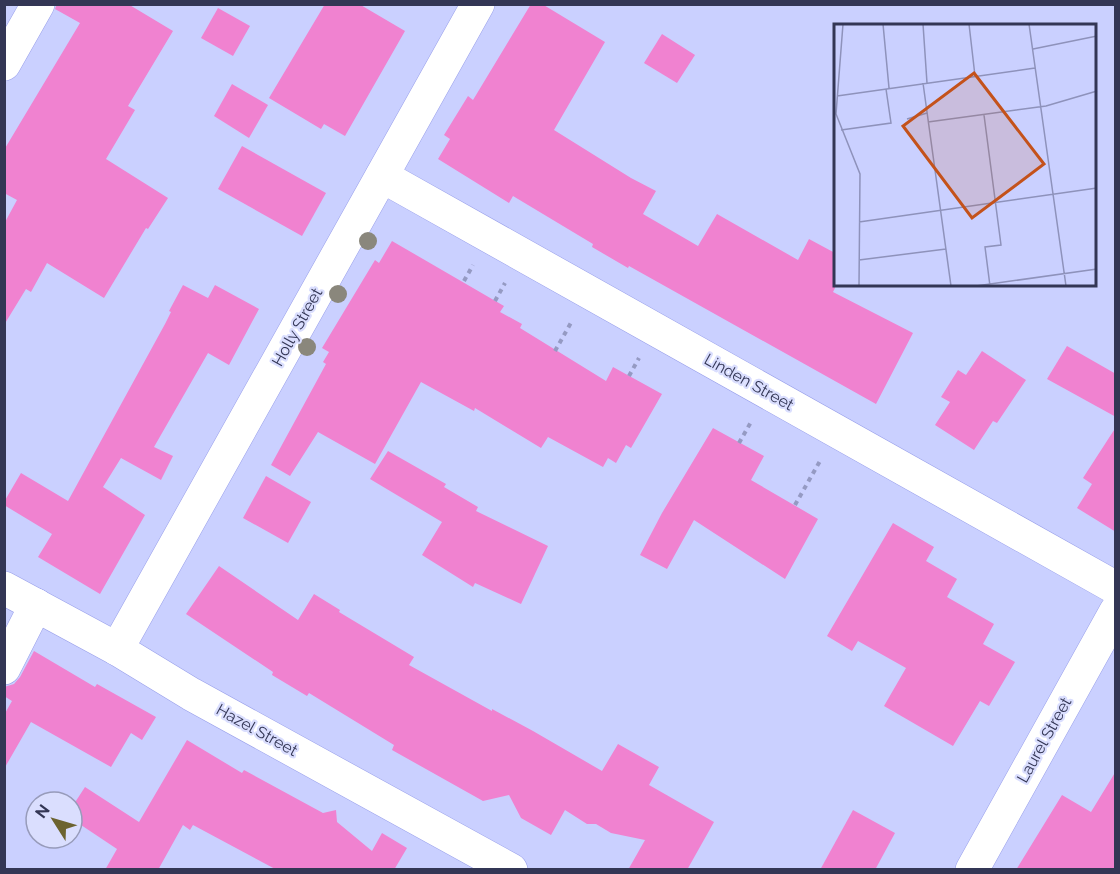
<svg xmlns="http://www.w3.org/2000/svg" width="1120" height="874" font-family="Raleway,sans-serif">
<style>
.building{fill:#f082d0}
.lines{fill:none;stroke-linecap:round;stroke-linejoin:round}
.minor-casing{stroke:#989fea;stroke-width:34}
.path{stroke:#959ac3;stroke-width:4;stroke-dasharray:4.5 4.5;stroke-linecap:butt}
.minor{stroke:#fff;stroke-width:33}
.tree{fill:#8a877c}
.labels{text-anchor:middle;dominant-baseline:central;stroke-width:4.5;stroke-linejoin:round;paint-order:stroke}
.street-label{font-size:16px;fill:#333655;stroke:#dadefe}
.inset-road{fill:none;stroke:#8e92bb;stroke-width:1.5}
.view{fill:#c4521b;fill-opacity:0.15;stroke:#c4521b;stroke-width:3}
.inset-edge{fill:none;stroke:#333655;stroke-width:3}
</style>
<rect width="100%" height="100%" fill="#cad0ff"/>
<g class="building">
<path d="M 57,4 L 128,4 L 173,31 L 128,106 L 135,110 L 106,159 L 168,198 L 148,229 L 146,228 L 104,298 L 47,263 L 31,292 L 26,289 L 4,325 L 4,224 L 17,200 L 4,193 L 4,150 L 80,23 L 55,9 Z"/>
<path d="M 325,4 L 359,4 L 405,31 L 345,136 L 324,124 L 321,129 L 269,98 Z"/>
<path d="M 531,4 L 542,4 L 605,42 L 554,130 L 631,178 L 656,191 L 643,214 L 698,246 L 717,214 L 798,260 L 809,239 L 835,253 L 835,288 L 833,292 L 913,333 L 876,404 L 629,266 L 628,268 L 592,247 L 593,244 L 513,196 L 509,203 L 438,159 L 450,139 L 444,135 L 468,96 L 473,100 Z"/>
<path d="M 218,8 L 250,26 L 233,56 L 201,38 Z"/>
<path d="M 662,34 L 695,55 L 677,83 L 644,63 Z"/>
<path d="M 232,84 L 268,105 L 249,138 L 214,116 Z"/>
<path d="M 242,146 L 326,193 L 302,236 L 218,189 Z"/>
<path d="M 392,241 L 504,306 L 500,312 L 522,324 L 520,328 L 606,381 L 613,367 L 662,394 L 631,448 L 626,445 L 616,463 L 608,458 L 603,467 L 548,437 L 541,448 L 475,408 L 474,411 L 421,382 L 375,464 L 318,432 L 290,476 L 271,465 L 326,364 L 323,362 L 329,352 L 322,348 L 375,260 L 379,263 Z"/>
<path d="M 183,285 L 208,298 L 215,285 L 259,309 L 229,365 L 208,353 L 154,447 L 173,456 L 161,480 L 121,458 L 103,487 L 145,515 L 100,594 L 38,557 L 52,534 L 4,505 L 4,502 L 21,473 L 68,501 L 165,324 L 171,312 L 169,311 Z"/>
<path d="M 1067,346 L 1116,374 L 1116,417 L 1047,379 Z"/>
<path d="M 982,351 L 1026,380 L 997,423 L 993,421 L 974,450 L 935,425 L 950,402 L 941,397 L 958,370 L 966,375 Z"/>
<path d="M 1116,427 L 1116,532 L 1077,508 L 1092,484 L 1083,478 Z"/>
<path d="M 713,428 L 764,456 L 751,480 L 818,519 L 785,579 L 694,520 L 667,569 L 640,555 L 662,513 Z"/>
<path d="M 388,451 L 446,484 L 444,487 L 478,507 L 476,511 L 548,546 L 521,604 L 475,583 L 473,587 L 422,555 L 442,522 L 370,479 Z"/>
<path d="M 266,476 L 311,502 L 288,543 L 243,518 Z"/>
<path d="M 893,523 L 934,547 L 926,561 L 957,579 L 947,597 L 994,624 L 983,644 L 1015,662 L 989,706 L 980,701 L 953,746 L 884,706 L 906,668 L 858,641 L 852,651 L 827,636 Z"/>
<path d="M 219,566 L 298,620 L 314,594 L 340,610 L 339,612 L 414,657 L 409,665 L 492,711 L 492,709 L 533,731 L 602,771 L 618,744 L 659,767 L 649,785 L 714,822 L 687,870 L 628,870 L 645,840 L 611,833 L 596,824 L 587,824 L 565,810 L 551,835 L 521,818 L 509,795 L 483,801 L 392,750 L 394,745 L 309,693 L 307,696 L 272,675 L 273,672 L 186,614 Z"/>
<path d="M 34,651 L 95,687 L 97,684 L 156,717 L 142,740 L 131,733 L 111,767 L 31,722 L 4,769 L 4,715 L 12,701 L 4,696 L 4,687 L 14,684 L 20,677 Z"/>
<path d="M 187,740 L 242,773 L 244,770 L 323,813 L 336,810 L 337,822 L 372,851 L 382,833 L 407,848 L 394,870 L 277,870 L 193,825 L 190,830 L 183,825 L 158,870 L 105,870 L 117,849 L 72,819 L 72,807 L 85,787 L 139,822 Z"/>
<path d="M 1116,771 L 1116,870 L 1016,870 L 1062,795 L 1091,812 Z"/>
<path d="M 853,810 L 895,833 L 875,870 L 820,870 Z"/>
</g>
<g class="lines">
<defs>
<g id="minor">
<path d="M 4,64 L 38,4"/>
<path d="M 382,176 L 1116,588"/>
<path d="M 4,588 L 117,649 L 191,694 L 511,870"/>
<path d="M 117,649 L 478,4"/>
<path d="M 4,668 L 36,605"/>
<path d="M 972,870 L 1116,611"/>
</g>
</defs>
<use href="#minor" class="minor-casing"/>
<g class="path">
<path d="M 464,281 L 473,265"/>
<path d="M 495,301 L 505,283"/>
<path d="M 555,351 L 572,321"/>
<path d="M 629,376 L 639,358"/>
<path d="M 739,443 L 751,422"/>
<path d="M 795,505 L 820,461"/>
</g>
<use href="#minor" class="minor"/>
</g>
<g class="tree">
<circle cx="368" cy="241" r="9"/>
<circle cx="338" cy="294" r="9"/>
<circle cx="307" cy="347" r="9"/>
</g>
<g class="labels">
<g class="street-label">
<text transform="translate(297 327) rotate(-61)">Holly Street</text>
<text transform="translate(749 382) rotate(29)">Linden Street</text>
<text transform="translate(257 730) rotate(29)">Hazel Street</text>
<text transform="translate(1044 740) rotate(-61)">Laurel Street</text>
</g>
</g>
<g transform="translate(834 24)">
<rect width="262" height="262" fill="#cad0ff"/>
<path class="inset-road" d="M 9,0 L 2,90 L 26,150 L 25,262M 49,0 L 55,64M 89,0 L 93,59M 135,0 L 141,52M 195,0 L 232,262M 199,25 L 263,12M 89,59 L 117,262M 3,72 L 201,44M 150,91 L 167,221 L 151,223 L 156,262M 73,95 L 93,89M 94,98 L 212,82 L 263,67M 7,106 L 57,99 L 52,65M 25,198 L 263,164M 25,236 L 112,225M 142,262 L 263,245"/>
<path class="view" d="M 140,49 L 210,140 L 138,194 L 69,102 Z"/>
<rect width="262" height="262" class="inset-edge"/>
</g>
<rect width="1120" height="874" fill="none" stroke="#333655" stroke-width="12"/>
<g transform="translate(54 820) rotate(307)"><circle r="28" fill="#dadefe" stroke="#979bba" stroke-width="1.5"/>
<path d="M0-4.5L10 22L0 15L-10 22Z" fill="#6c6330"/>
<text y="-9" font-size="16" font-weight="bold" text-anchor="middle" fill="#333655">N</text>
</g>
</svg>
